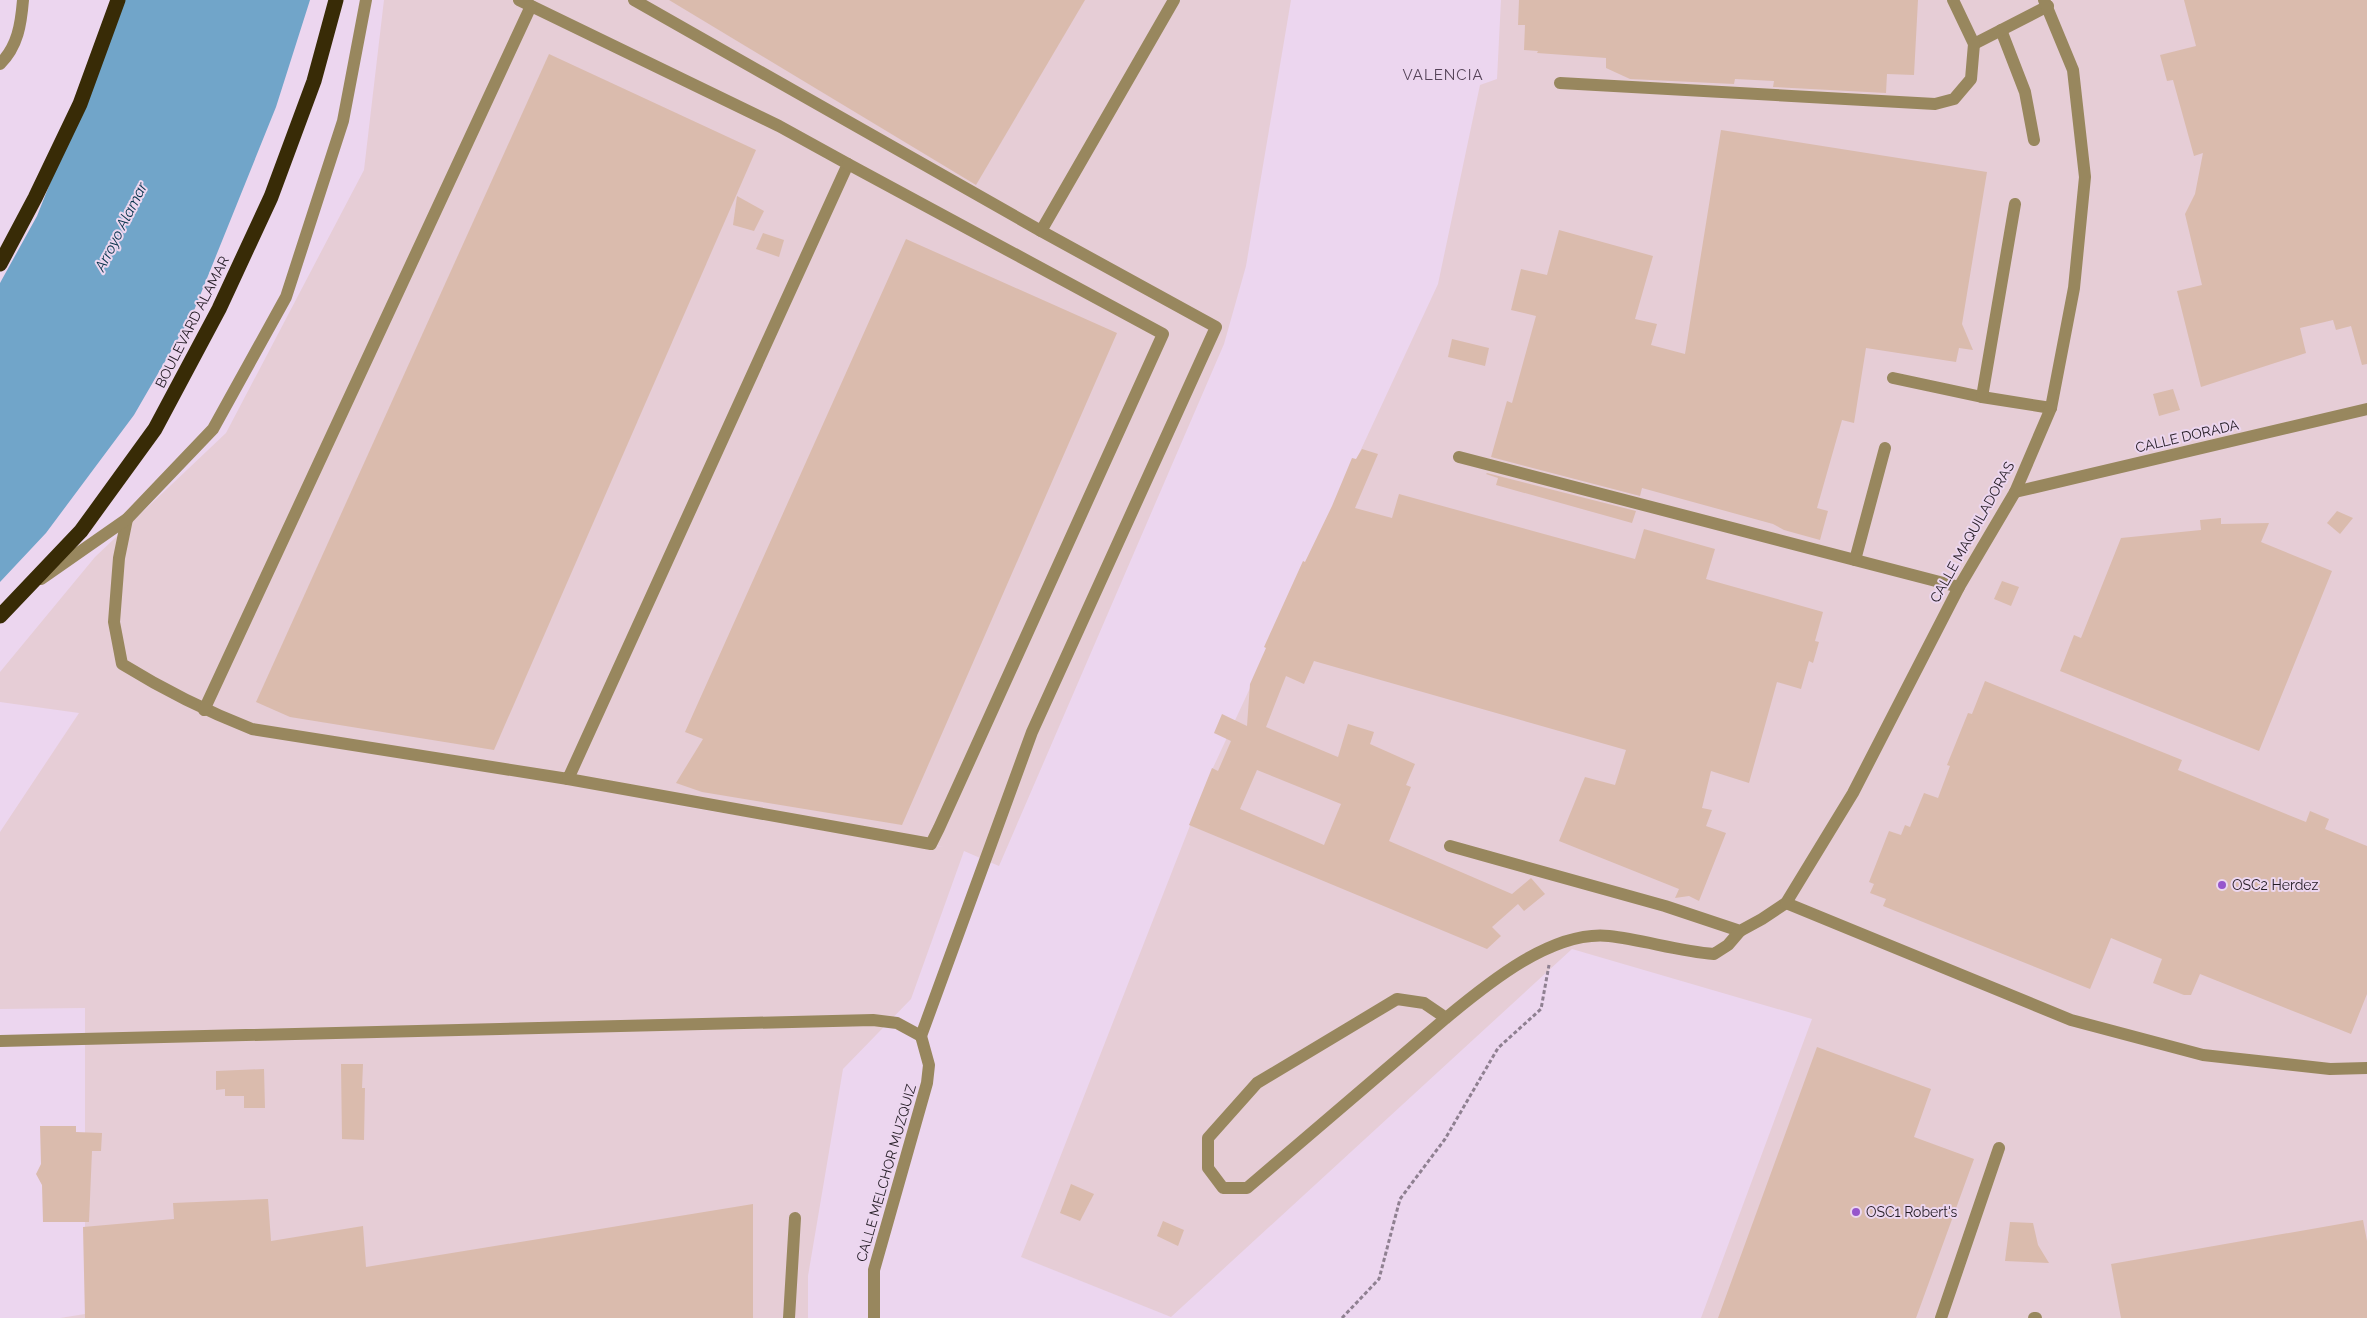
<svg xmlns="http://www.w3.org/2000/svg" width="2367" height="1318" font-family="Raleway,sans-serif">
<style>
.industrial{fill:#e6cdd6;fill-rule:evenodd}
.water{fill:#71a5c9}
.building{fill:#dabbad;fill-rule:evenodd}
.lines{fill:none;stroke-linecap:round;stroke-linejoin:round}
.path{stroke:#8f8091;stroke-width:3;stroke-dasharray:4 2.5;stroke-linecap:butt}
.minor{stroke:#98875e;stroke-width:12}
.highway{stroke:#382b06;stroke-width:15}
.poi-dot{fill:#9656cc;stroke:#ecd6ef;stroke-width:2}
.labels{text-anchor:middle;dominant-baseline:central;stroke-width:4;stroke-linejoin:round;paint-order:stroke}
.street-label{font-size:14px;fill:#231b24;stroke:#ecd6ef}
.poi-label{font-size:14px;fill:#231b24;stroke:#ecd6ef;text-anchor:start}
.neighbourhood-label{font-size:15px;letter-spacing:1px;fill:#564459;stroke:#ecd6ef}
.water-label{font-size:15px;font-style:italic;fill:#05324a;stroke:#ecd6ef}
</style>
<rect width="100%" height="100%" fill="#ecd6ef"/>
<g class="industrial">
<path d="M 384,0 L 1291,0 L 1246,266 L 1224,344 L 999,866 L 964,851 L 911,999 L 843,1069 L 808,1276 L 808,1318 L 60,1318 L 85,1314 L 85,1008 L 0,1009 L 0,832 L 79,713 L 0,702 L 0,672 L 95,557 L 226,433 L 364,170 ZM 614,796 L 931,844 L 943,847 Z"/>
<path d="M 1501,0 L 2367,0 L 2367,1318 L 1701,1318 L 1812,1019 L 1572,949 L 1171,1317 L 1021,1257 L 1211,772 L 1438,284 L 1480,85 L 1497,79 Z"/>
</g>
<path class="water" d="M 123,0 L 310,0 L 276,107 L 193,313 L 134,415 L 46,533 L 0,582 L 0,283 L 37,216 Z"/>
<g class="building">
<path d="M 669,0 L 1085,0 L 976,185 Z"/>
<path d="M 1519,0 L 1918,0 L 1914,75 L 1887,74 L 1886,93 L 1773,87 L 1774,81 L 1735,79 L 1734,84 L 1630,79 L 1606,68 L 1606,58 L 1537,53 L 1538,51 L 1524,50 L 1525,25 L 1518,25 Z"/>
<path d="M 2184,0 L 2367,0 L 2367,364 L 2362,365 L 2351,326 L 2336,330 L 2333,320 L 2300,328 L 2306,353 L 2201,387 L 2177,291 L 2202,285 L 2185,214 L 2195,194 L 2203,153 L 2194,156 L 2173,80 L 2167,81 L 2160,55 L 2196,46 Z"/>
<path d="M 549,54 L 756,150 L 494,750 L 290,717 L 256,702 Z"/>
<path d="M 1721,130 L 1987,172 L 1962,324 L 1973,350 L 1959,348 L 1956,362 L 1866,348 L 1854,423 L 1842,420 L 1817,508 L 1828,511 L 1820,540 L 1784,530 L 1773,524 L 1642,488 L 1640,496 L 1491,457 L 1507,401 L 1512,403 L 1536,316 L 1511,310 L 1521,269 L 1547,275 L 1559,230 L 1653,256 L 1635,319 L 1657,324 L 1651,345 L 1685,354 Z"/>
<path d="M 737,196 L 764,211 L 754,231 L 733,225 Z"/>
<path d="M 763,233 L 784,240 L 779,257 L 756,249 Z"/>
<path d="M 906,239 L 1117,333 L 902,825 L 702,792 L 676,783 L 703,739 L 685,732 Z"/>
<path d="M 1452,339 L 1489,348 L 1485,366 L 1448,357 Z"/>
<path d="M 2173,389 L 2180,410 L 2159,416 L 2153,394 Z"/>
<path d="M 1362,449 L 1378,454 L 1355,508 L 1392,518 L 1399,494 L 1635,559 L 1644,529 L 1715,549 L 1706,579 L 1823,612 L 1815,641 L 1819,642 L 1813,663 L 1809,661 L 1801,689 L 1777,682 L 1749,783 L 1711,771 L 1702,808 L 1712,810 L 1706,826 L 1726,833 L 1699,901 L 1689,896 L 1675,898 L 1679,889 L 1559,841 L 1585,777 L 1615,785 L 1626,750 L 1314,661 L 1304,684 L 1286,676 L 1266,727 L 1338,757 L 1348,724 L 1374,732 L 1370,744 L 1415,764 L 1406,785 L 1411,787 L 1389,841 L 1512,894 L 1531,878 L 1545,894 L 1524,911 L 1518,904 L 1492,927 L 1501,936 L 1487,949 L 1189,825 L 1212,768 L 1218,771 L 1231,741 L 1214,733 L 1222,714 L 1247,726 L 1250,684 L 1266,648 L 1264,647 L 1303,561 L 1305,562 L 1332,506 L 1352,458 L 1356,459 ZM 1257,770 L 1341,804 L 1324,845 L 1240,809 Z"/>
<path d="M 1487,473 L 1636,511 L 1632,523 L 1496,485 L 1498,478 L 1486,474 Z"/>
<path d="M 2337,511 L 2353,518 L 2340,534 L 2327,523 Z"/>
<path d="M 2221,518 L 2221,524 L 2269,523 L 2261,542 L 2332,571 L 2259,751 L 2060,671 L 2074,635 L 2081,638 L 2121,538 L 2201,530 L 2200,520 Z"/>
<path d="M 2002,581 L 2019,587 L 2011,606 L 1994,599 Z"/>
<path d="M 1985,681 L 2182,760 L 2178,770 L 2306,822 L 2310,811 L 2329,819 L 2325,829 L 2367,846 L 2367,994 L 2351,1034 L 2200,974 L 2191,995 L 2184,995 L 2153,983 L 2162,959 L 2111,938 L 2090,989 L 1883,906 L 1886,899 L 1870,893 L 1874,884 L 1869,882 L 1889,831 L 1901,835 L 1905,825 L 1910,827 L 1924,793 L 1938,798 L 1950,766 L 1947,765 L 1968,713 L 1972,714 Z"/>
<path d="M 1817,1047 L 1931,1089 L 1914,1137 L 1974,1159 L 1916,1318 L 1718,1318 Z"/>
<path d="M 341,1064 L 363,1064 L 362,1088 L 365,1088 L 364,1140 L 342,1139 Z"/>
<path d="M 264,1069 L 265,1108 L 244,1108 L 244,1096 L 225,1096 L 225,1089 L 216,1090 L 216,1071 Z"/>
<path d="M 40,1126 L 76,1126 L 76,1132 L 102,1133 L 101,1151 L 92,1151 L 89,1222 L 43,1222 L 42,1185 L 36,1174 L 41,1164 Z"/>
<path d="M 1071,1184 L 1094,1194 L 1080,1221 L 1060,1213 Z"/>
<path d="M 268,1199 L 271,1241 L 363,1226 L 366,1267 L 753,1204 L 753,1318 L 85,1318 L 83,1227 L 174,1219 L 173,1203 Z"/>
<path d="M 2363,1220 L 2367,1241 L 2367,1318 L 2121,1318 L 2111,1264 Z"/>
<path d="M 1163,1221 L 1184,1230 L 1178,1246 L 1157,1236 Z"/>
<path d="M 2010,1222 L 2033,1223 L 2038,1245 L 2049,1263 L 2005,1261 Z"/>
</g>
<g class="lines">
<path class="path" d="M 1342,1318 L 1379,1279 L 1400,1199 L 1445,1139 L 1498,1048 L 1541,1009 L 1549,965"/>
<g class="minor">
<path d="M 634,0 L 1041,231"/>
<path d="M 2001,30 L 2025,92 L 2034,140"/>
<path d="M 1974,44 L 2048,6"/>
<path d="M 0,64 C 18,46 21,24 23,0"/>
<path d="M 1560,83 L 1935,104 L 1954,99 L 1971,79 L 1974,44 L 1953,0"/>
<path d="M 1893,378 L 1982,397 L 2051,408"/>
<path d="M 1982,397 L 2015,204"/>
<path d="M 1459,457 L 1959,587"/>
<path d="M 2015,492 L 2367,409"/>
<path d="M 127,519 L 119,558 L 114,622 L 122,664 C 164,690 206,711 252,729 L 568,779 L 848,164 L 779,126 L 519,0"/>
<path d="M 1855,560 L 1885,448"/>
<path d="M 41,579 L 127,519 L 213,429 L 286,297 L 343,121 L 366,0"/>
<path d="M 204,710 L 531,6"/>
<path d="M 568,779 L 931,844 L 939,828 L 1163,334 L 848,164"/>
<path d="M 1450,846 L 1665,906 L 1740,931 L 1762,919 L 1786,903 L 1853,793 L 1959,587 L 2015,492 L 2051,408 L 2074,288 L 2085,177 L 2073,70 L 2044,0"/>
<path d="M 1786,903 L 2071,1020 L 2203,1055 L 2330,1069 L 2367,1068"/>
<path d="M 1446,1018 L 1424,1003 L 1397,999 L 1257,1083 L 1208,1138 L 1208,1168 L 1223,1188 L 1247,1188 L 1446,1018 C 1487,984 1552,930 1609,936 C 1644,940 1678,951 1714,954 L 1728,945 L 1740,931"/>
<path d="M 921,1036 L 1032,732 L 1216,327 L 1041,231 L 1174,0"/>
<path d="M 0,1041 L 873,1020 L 897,1023 L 921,1036"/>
<path d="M 789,1318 L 795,1218"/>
<path d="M 874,1318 L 874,1270 L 927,1083 L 929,1065 L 921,1036"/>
<path d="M 1941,1318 L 1999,1148"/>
<path d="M 2034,1318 L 2036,1318"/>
</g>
<g class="highway">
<path d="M 0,264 L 35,198 L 80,104 L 118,0"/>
<path d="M 0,616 L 81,531 L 155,429 L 219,309 L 271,197 L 314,81 L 336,0"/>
</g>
</g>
<g class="poi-dot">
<circle cx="2222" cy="885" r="5"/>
<circle cx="1856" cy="1212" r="5"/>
</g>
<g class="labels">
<g class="street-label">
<text transform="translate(192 322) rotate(-63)">BOULEVARD ALAMAR</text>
<text transform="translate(2187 436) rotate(-13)">CALLE DORADA</text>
<text transform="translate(1972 532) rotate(-61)">CALLE MAQUILADORAS</text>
<text transform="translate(886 1173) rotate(-74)">CALLE MELCHOR MUZQUIZ</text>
</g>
<g class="poi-label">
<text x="2232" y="885">OSC2 Herdez</text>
<text x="1866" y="1212">OSC1 Robert's</text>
</g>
<g class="neighbourhood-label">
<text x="1443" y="75">VALENCIA</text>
</g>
<g class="water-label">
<text transform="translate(121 227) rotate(-63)">Arroyo Alamar</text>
</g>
</g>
</svg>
